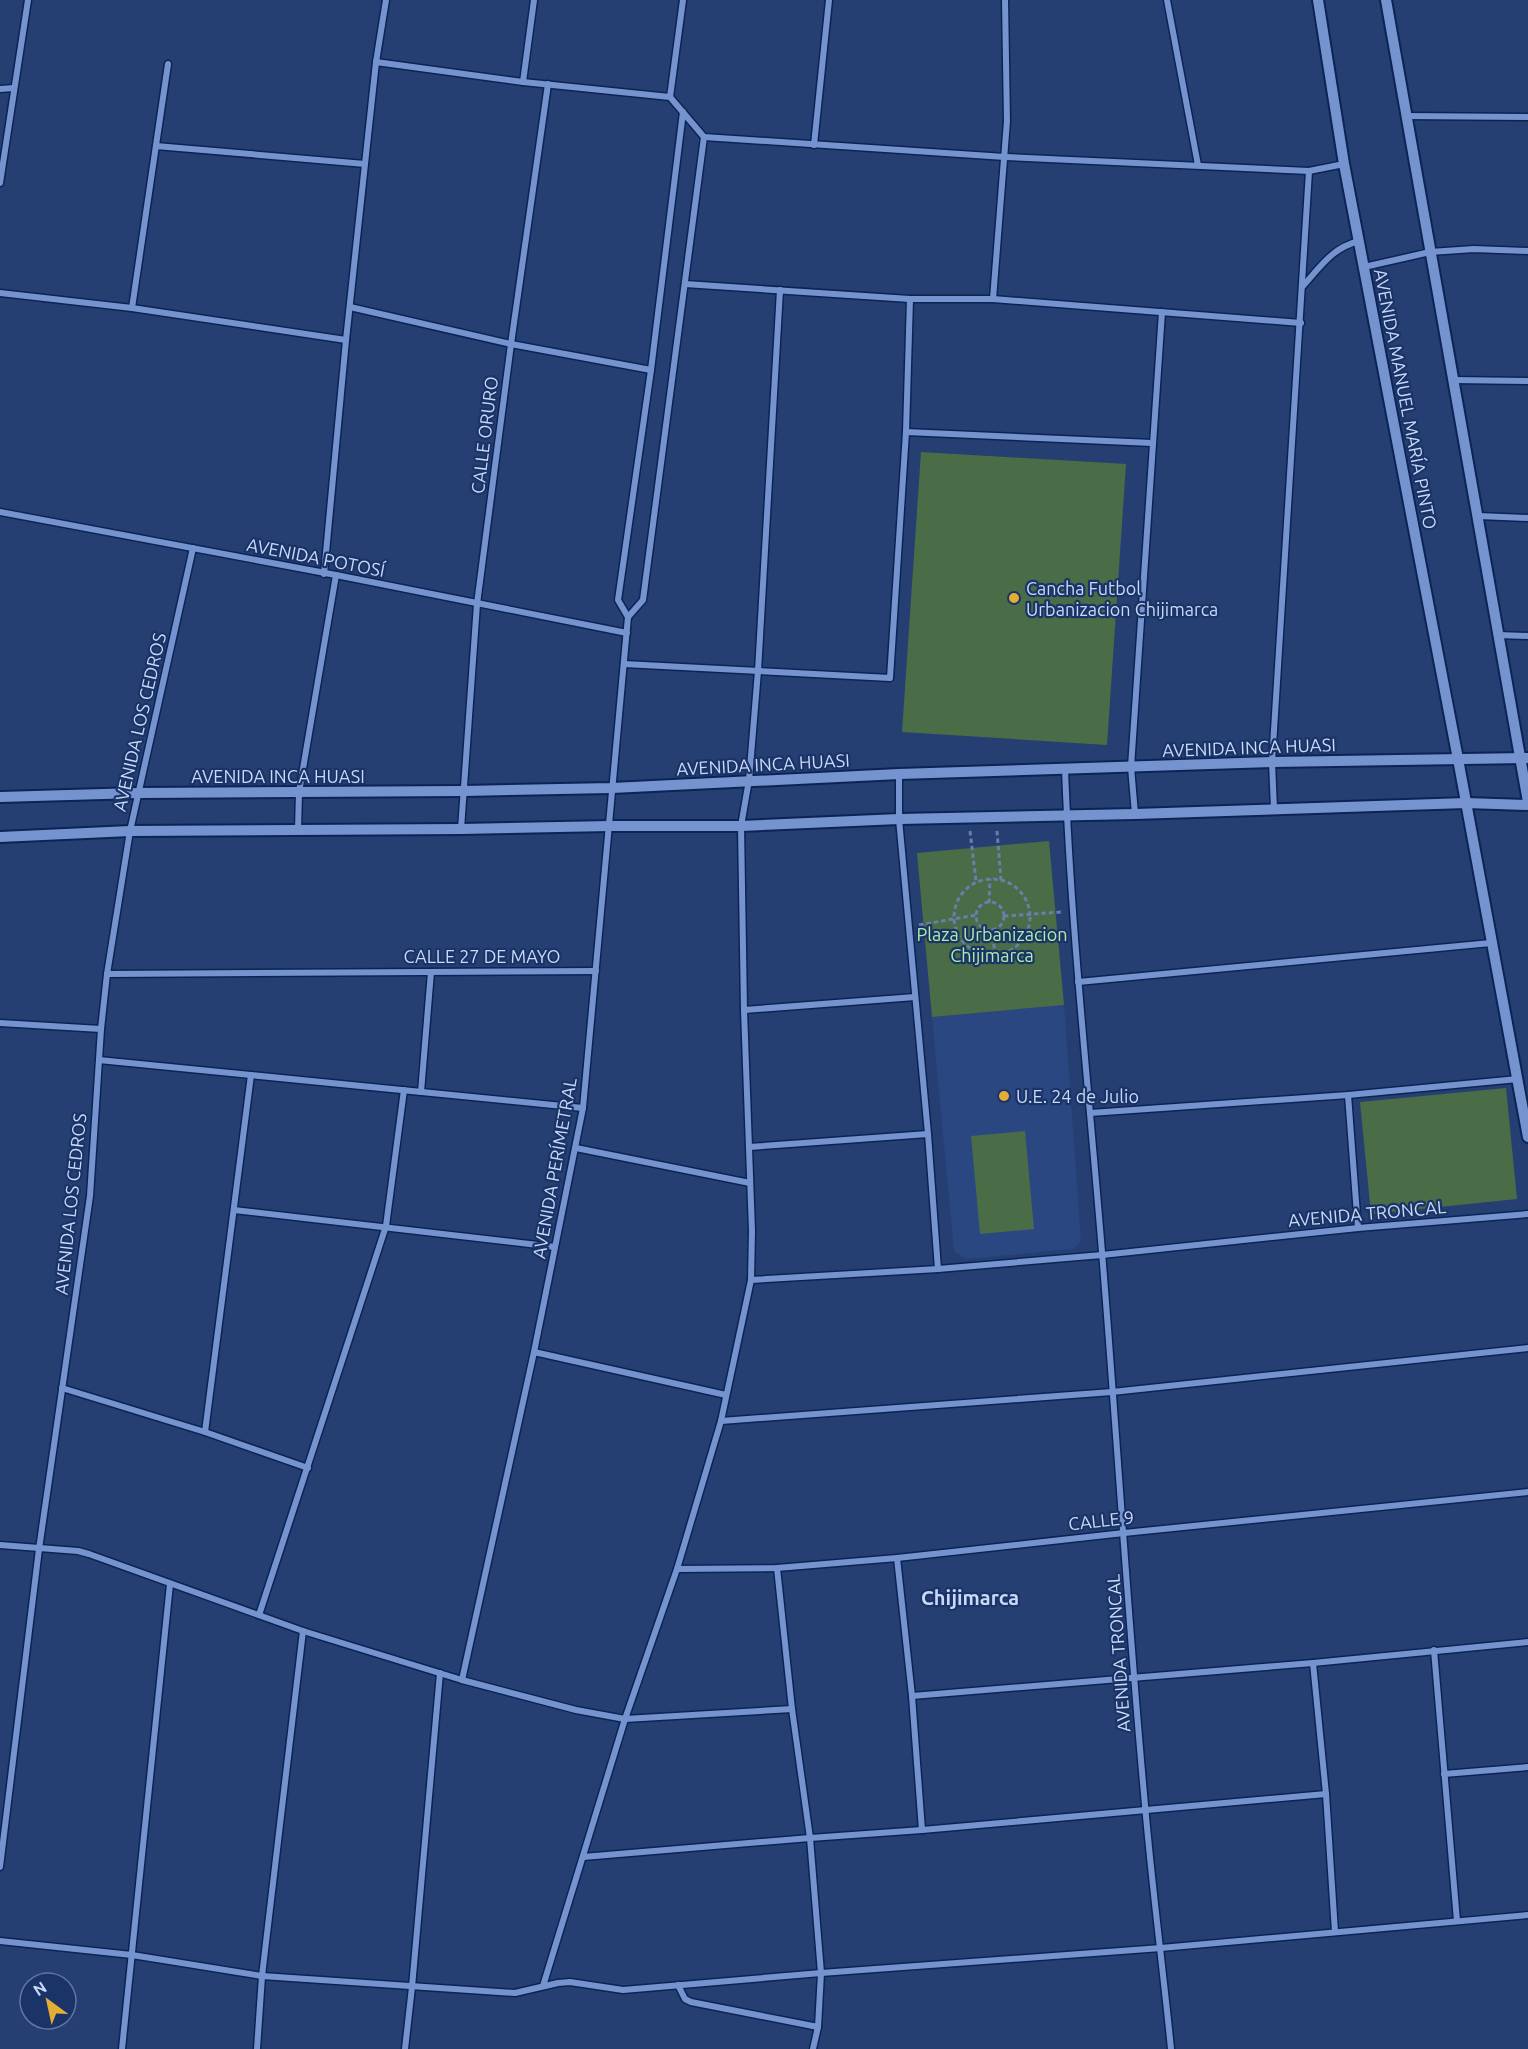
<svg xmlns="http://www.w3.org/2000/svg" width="1528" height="2049" font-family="Ubuntu,sans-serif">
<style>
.built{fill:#2a4782}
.green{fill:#4a6c47}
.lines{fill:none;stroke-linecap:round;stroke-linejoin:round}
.minor-casing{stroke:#0c2455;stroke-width:9}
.tertiary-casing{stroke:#0c2455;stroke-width:14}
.path{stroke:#687faa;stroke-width:3;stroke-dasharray:4.5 3;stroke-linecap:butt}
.minor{stroke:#7594cf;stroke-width:6}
.tertiary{stroke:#7594cf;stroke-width:10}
.poi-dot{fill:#e4ad35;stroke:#1b3467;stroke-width:2}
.labels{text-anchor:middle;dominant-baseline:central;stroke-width:4.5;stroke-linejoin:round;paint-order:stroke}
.street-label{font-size:18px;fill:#c8d9f9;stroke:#1b3467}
.poi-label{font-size:18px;fill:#c8d9f9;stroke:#1b3467;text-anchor:start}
.park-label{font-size:18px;fill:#aceda7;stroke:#1b3467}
.neighbourhood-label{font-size:20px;font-weight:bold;fill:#c8d9f9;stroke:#1b3467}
</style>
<rect width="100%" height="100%" fill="#253f73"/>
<path class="built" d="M 1064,1005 L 1081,1241 L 1073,1249 L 966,1259 L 954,1251 L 932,1017 Z"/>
<g class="green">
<path d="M 921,452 L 1126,464 L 1107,745 L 902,732 Z"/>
<path d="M 1049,841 L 1064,1005 L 932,1017 L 917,853 Z"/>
<path d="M 1506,1088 L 1517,1199 L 1371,1214 L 1360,1102 Z"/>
<path d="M 1025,1131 L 1034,1229 L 980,1234 L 971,1136 Z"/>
</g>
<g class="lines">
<defs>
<g id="minor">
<path d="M 1167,0 L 1198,165"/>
<path d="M 376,62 L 523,82 L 670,97 L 704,137 L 1005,157 L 1309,171 L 1344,164"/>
<path d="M 523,82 L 534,0"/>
<path d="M 0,89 L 14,88"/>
<path d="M 670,97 L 683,0"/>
<path d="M 1406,116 L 1528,117"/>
<path d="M 814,145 L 829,0"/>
<path d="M 156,146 L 365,164"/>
<path d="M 0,183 L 28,0"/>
<path d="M 1364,267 L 1430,252 L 1474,249 L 1528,251"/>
<path d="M 685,284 L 910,299 L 993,299 L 1301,323"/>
<path d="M 1303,286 C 1321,266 1332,248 1359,241"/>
<path d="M 0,293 L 132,308 L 346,340"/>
<path d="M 993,299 L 1007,121 L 1005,0"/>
<path d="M 350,307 L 511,344 L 651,370"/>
<path d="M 132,308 L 168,64"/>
<path d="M 1453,380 L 1528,381"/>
<path d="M 906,432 L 1152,443"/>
<path d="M 0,512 L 336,575 L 627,633"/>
<path d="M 1479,516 L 1528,518"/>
<path d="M 324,574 L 346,340 L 376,62 L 386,0"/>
<path d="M 628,617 L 618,600 L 651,370 L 683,112"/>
<path d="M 628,617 L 643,600 L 704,137"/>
<path d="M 1498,635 L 1528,636"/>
<path d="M 624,664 L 890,678 L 906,432 L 910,299"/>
<path d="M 1065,769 C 1071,930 1089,1091 1102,1252 C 1117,1436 1128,1621 1145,1805 C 1152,1887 1163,1968 1171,2049"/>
<path d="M 899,774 L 899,819 L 928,1134 L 938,1269"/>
<path d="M 1274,809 L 1272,762 L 1309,171"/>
<path d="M 1135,814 L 1131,767 L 1162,312"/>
<path d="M 461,829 L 477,604 L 511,344 L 548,84"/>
<path d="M 298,830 L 299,792 L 336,575"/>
<path d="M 107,974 L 596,971"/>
<path d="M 1078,982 L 1491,943"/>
<path d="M 744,1010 L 915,997"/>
<path d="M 0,1023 L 101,1029"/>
<path d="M 99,1060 L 583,1108"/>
<path d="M 421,1092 L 431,972"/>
<path d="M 1348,1095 L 1358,1228"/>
<path d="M 1090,1113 L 1348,1095 L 1518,1079"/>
<path d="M 749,1147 L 928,1134"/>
<path d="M 576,1148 L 750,1183"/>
<path d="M 234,1210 L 555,1247"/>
<path d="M 751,1280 L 938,1269 L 1102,1255 L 1358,1228 L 1528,1214"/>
<path d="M 534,1352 L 726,1395"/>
<path d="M 62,1388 L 205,1432 L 308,1468"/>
<path d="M 721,1421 L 1112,1392 L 1528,1348"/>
<path d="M 205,1432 L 251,1075"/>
<path d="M 0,1545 L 78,1551 L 89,1554 L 303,1631 L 462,1680 L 576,1710 L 625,1719 L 792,1709"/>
<path d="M 897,1558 L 912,1696 L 922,1830"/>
<path d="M 777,1568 L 792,1709 L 810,1838 L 821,1973 L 818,2027 L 813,2049"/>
<path d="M 677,1569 L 777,1568 L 897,1558 L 1124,1533 L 1528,1492"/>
<path d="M 259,1615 L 386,1226 L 404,1090"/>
<path d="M 1434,1650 L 1457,1921"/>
<path d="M 1313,1663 L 1326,1794 L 1335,1932"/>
<path d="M 462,1680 L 534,1352 L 583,1108 L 628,617"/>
<path d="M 912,1696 L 1313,1663 L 1528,1642"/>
<path d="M 1444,1774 L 1528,1767"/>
<path d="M 583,1857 L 810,1838 L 922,1830 L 1326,1794"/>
<path d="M 0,1867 L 39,1549 L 90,1196 L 101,1029 L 107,974 L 130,831 L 193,548"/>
<path d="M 0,1941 L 132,1955 L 262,1976 L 515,1993 L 558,1983 L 570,1982 L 623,1990 L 821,1973 L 1161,1948 L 1528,1915"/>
<path d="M 678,1985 L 685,1999 L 691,2002 L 818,2027"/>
<path d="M 543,1986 L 625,1719 L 677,1569 L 721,1421 L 751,1280 L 752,1231 L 744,1010 L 741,826 L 749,780 L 758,671 L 780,290"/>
<path d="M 122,2049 L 170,1584"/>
<path d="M 257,2049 L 262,1976 L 303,1631"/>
<path d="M 405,2049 L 412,1987 L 440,1673"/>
</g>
<g id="tertiary">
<path d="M 1318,0 L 1344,164 L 1458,759 L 1528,1137"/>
<path d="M 1386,0 L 1528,802"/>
<path d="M 0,797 L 138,793 L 464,791 L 612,788 L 899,774 L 1272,762 L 1528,758"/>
<path d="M 0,837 L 130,831 L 461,829 L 610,826 L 741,826 L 899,819 L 1135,814 L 1466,803 L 1528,805"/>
</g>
</defs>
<use href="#minor" class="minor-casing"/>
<use href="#tertiary" class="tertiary-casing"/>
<g class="path">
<path d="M 970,831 L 976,881"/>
<path d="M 997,831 L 1001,880"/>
<circle cx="992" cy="917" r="38"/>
<circle cx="990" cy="916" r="14"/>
<path d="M 989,903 L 990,879"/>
<path d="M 1004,916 L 1062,912"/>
<path d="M 919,925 L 976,915"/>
<path d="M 992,929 L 995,954"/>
</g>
<use href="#minor" class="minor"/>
<use href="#tertiary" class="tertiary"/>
</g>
<g class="poi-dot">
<circle cx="1014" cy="598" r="6"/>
<circle cx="1004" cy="1096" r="6"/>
</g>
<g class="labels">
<g class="street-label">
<text transform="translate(1406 399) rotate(79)">AVENIDA MANUEL MARÍA PINTO</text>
<text transform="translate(484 435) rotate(-83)">CALLE ORURO</text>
<text transform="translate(316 557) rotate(11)">AVENIDA POTOSÍ</text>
<text transform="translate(139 722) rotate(-77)">AVENIDA LOS CEDROS</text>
<text transform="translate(1249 747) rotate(-2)">AVENIDA INCA HUASI</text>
<text transform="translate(763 764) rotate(-3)">AVENIDA INCA HUASI</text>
<text x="278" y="776">AVENIDA INCA HUASI</text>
<text x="482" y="956">CALLE 27 DE MAYO</text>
<text transform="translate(554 1168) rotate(-80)">AVENIDA PERÍMETRAL</text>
<text transform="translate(70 1204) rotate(-84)">AVENIDA LOS CEDROS</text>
<text transform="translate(1367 1213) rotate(-5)">AVENIDA TRONCAL</text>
<text transform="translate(1101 1520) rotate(-6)">CALLE 9</text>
<text transform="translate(1118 1653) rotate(-94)">AVENIDA TRONCAL</text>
</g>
<g class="poi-label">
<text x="1026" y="588">Cancha Futbol<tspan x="1026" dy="21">Urbanizacion Chijimarca</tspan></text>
<text x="1016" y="1096">U.E. 24 de Julio</text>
</g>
<g class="park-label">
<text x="992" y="934">Plaza Urbanizacion<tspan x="992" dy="21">Chijimarca</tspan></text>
</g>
<g class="neighbourhood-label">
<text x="970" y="1597">Chijimarca</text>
</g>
</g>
<g transform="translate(48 2001) rotate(327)"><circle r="28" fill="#1b3467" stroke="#6076a1" stroke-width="1.5"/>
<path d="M0-4.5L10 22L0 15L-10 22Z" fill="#e4ad35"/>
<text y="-9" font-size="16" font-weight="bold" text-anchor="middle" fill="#c8d9f9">N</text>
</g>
</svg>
